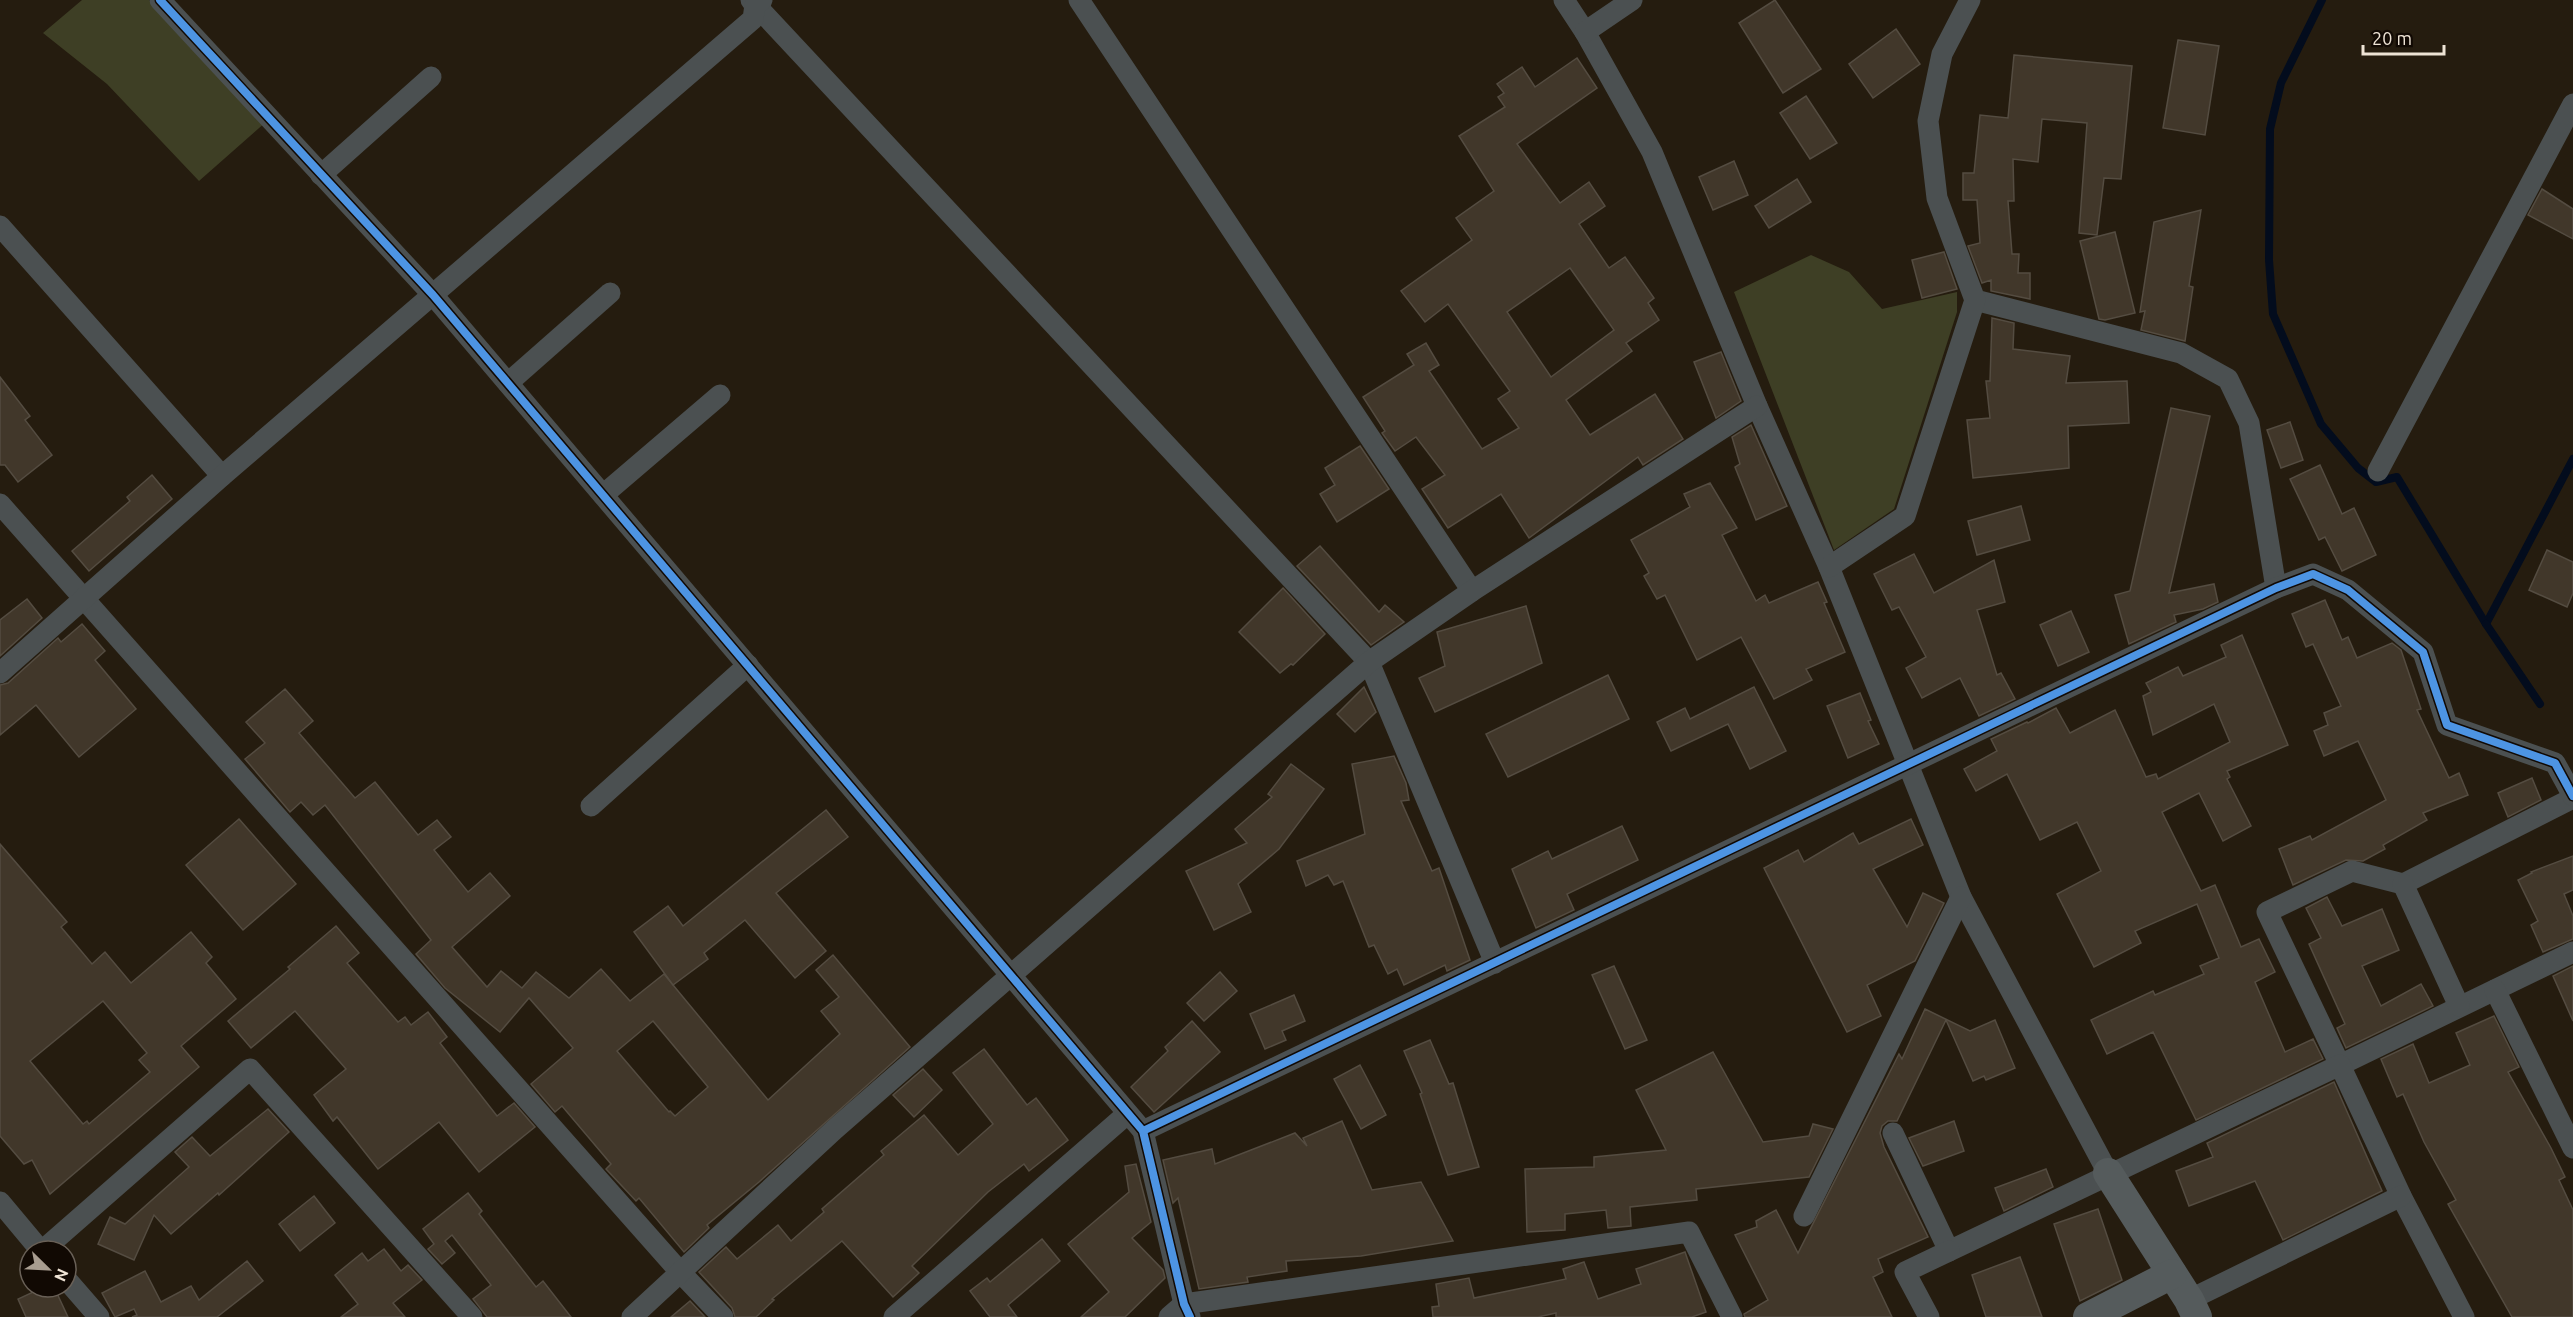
<svg xmlns="http://www.w3.org/2000/svg" width="2573" height="1317" font-family="Ubuntu,sans-serif">
<style>
.green{fill:#3e3f25}
.lines{fill:none;stroke-linecap:round;stroke-linejoin:round}
.stream{stroke:#030c1d;stroke-width:8}
.building{fill:#41372a;stroke:#544c41;stroke-width:1.5;fill-rule:evenodd}
.street{stroke:#4b5051;stroke-width:21}
.secondary{stroke:#555b5c;stroke-width:30}
.cycleway-casing{stroke:#110903;stroke-width:11}
.cycleway{stroke:#4d94e3;stroke-width:8}
</style>
<rect width="100%" height="100%" fill="#251c0f"/>
<g class="green">
<path d="M 82,0 L 149,0 L 267,121 L 199,181 L 107,84 L 43,33 Z"/>
<path d="M 1811,255 L 1849,272 L 1882,309 L 1957,292 L 1957,312 L 1894,509 L 1834,550 L 1734,292 Z"/>
</g>
<g class="lines">
<g class="stream">
<path d="M 2322,0 L 2281,83 L 2270,129 L 2269,260 L 2273,314 L 2321,424 L 2358,468 L 2376,482 L 2397,477 L 2486,624 L 2573,459"/>
<path d="M 2486,624 L 2540,704"/>
</g>
</g>
<g class="building">
<path d="M 1775,0 L 1821,69 L 1783,93 L 1739,23 Z"/>
<path d="M 1896,29 L 1920,64 L 1873,98 L 1849,64 Z"/>
<path d="M 2178,40 L 2219,46 L 2205,135 L 2163,128 Z"/>
<path d="M 2014,55 L 2132,66 L 2121,179 L 2104,178 L 2097,235 L 2079,233 L 2087,123 L 2042,119 L 2038,162 L 2013,159 L 2014,201 L 2008,201 L 2012,254 L 2019,254 L 2018,273 L 2030,273 L 2030,299 L 1991,291 L 1991,280 L 1982,283 L 1968,246 L 1980,243 L 1977,200 L 1963,200 L 1963,173 L 1974,173 L 1980,115 L 2008,118 Z"/>
<path d="M 1577,58 L 1597,88 L 1517,144 L 1560,203 L 1589,182 L 1605,206 L 1579,224 L 1609,268 L 1625,257 L 1654,298 L 1648,303 L 1659,320 L 1626,343 L 1632,351 L 1566,400 L 1590,435 L 1655,394 L 1683,439 L 1643,465 L 1638,457 L 1529,538 L 1501,494 L 1448,528 L 1422,489 L 1445,475 L 1416,437 L 1395,451 L 1382,433 L 1385,431 L 1363,397 L 1414,365 L 1407,354 L 1426,343 L 1439,365 L 1429,371 L 1482,449 L 1519,428 L 1498,399 L 1510,391 L 1448,304 L 1425,322 L 1401,291 L 1472,240 L 1456,218 L 1494,191 L 1459,136 L 1505,107 L 1498,97 L 1504,93 L 1497,84 L 1522,67 L 1535,87 ZM 1570,268 L 1614,330 L 1551,377 L 1507,312 Z"/>
<path d="M 1806,96 L 1837,143 L 1810,159 L 1780,113 Z"/>
<path d="M 1734,161 L 1748,195 L 1713,210 L 1699,177 Z"/>
<path d="M 1797,179 L 1811,202 L 1769,228 L 1755,206 Z"/>
<path d="M 2542,189 L 2573,209 L 2573,239 L 2528,215 Z"/>
<path d="M 2201,210 L 2189,286 L 2193,287 L 2185,341 L 2141,330 L 2145,311 L 2140,312 L 2154,222 Z"/>
<path d="M 2115,232 L 2135,313 L 2105,320 L 2099,319 L 2080,241 Z"/>
<path d="M 1944,252 L 1957,289 L 1922,298 L 1912,260 Z"/>
<path d="M 1992,318 L 2014,323 L 2013,349 L 2070,356 L 2066,383 L 2127,381 L 2129,423 L 2068,426 L 2069,468 L 1973,478 L 1967,420 L 1990,418 L 1986,381 L 1990,381 Z"/>
<path d="M 1721,352 L 1741,401 L 1716,418 L 1694,362 Z"/>
<path d="M 0,377 L 30,416 L 25,420 L 52,455 L 18,482 L 5,465 L 0,465 Z"/>
<path d="M 2171,408 L 2210,416 L 2169,593 L 2214,584 L 2218,602 L 2203,609 L 2174,615 L 2176,622 L 2129,644 L 2115,595 L 2130,591 Z"/>
<path d="M 2290,422 L 2303,460 L 2281,468 L 2267,430 Z"/>
<path d="M 1751,425 L 1787,506 L 1756,520 L 1735,467 L 1740,464 L 1732,437 Z"/>
<path d="M 1360,446 L 1389,489 L 1337,522 L 1320,494 L 1335,485 L 1325,468 Z"/>
<path d="M 2320,465 L 2342,514 L 2354,508 L 2376,555 L 2342,571 L 2325,537 L 2319,540 L 2290,479 Z"/>
<path d="M 152,475 L 172,499 L 89,571 L 72,551 L 130,501 L 127,497 Z"/>
<path d="M 1710,483 L 1737,528 L 1722,535 L 1756,601 L 1765,595 L 1769,603 L 1818,582 L 1827,602 L 1824,603 L 1845,652 L 1806,669 L 1812,680 L 1774,699 L 1741,637 L 1697,660 L 1665,595 L 1657,599 L 1644,576 L 1649,573 L 1631,540 L 1690,507 L 1684,494 Z"/>
<path d="M 2021,506 L 2030,540 L 1977,555 L 1968,521 Z"/>
<path d="M 1320,546 L 1379,612 L 1385,605 L 1404,622 L 1371,645 L 1297,566 Z"/>
<path d="M 2547,550 L 2573,562 L 2573,593 L 2567,607 L 2529,590 Z"/>
<path d="M 1914,554 L 1934,593 L 1994,560 L 2005,602 L 1977,610 L 1997,675 L 2001,673 L 2015,699 L 1979,716 L 1960,678 L 1922,698 L 1906,668 L 1926,657 L 1899,607 L 1892,610 L 1874,574 Z"/>
<path d="M 1283,588 L 1325,634 L 1293,665 L 1291,664 L 1280,673 L 1239,632 Z"/>
<path d="M 27,599 L 42,618 L 0,656 L 0,620 Z"/>
<path d="M 2325,600 L 2342,640 L 2348,637 L 2357,658 L 2392,643 L 2401,650 L 2421,709 L 2417,710 L 2449,778 L 2459,773 L 2468,795 L 2423,813 L 2427,820 L 2383,845 L 2385,849 L 2363,861 L 2346,860 L 2293,885 L 2279,849 L 2310,836 L 2312,840 L 2386,800 L 2358,741 L 2324,756 L 2314,731 L 2328,725 L 2324,713 L 2341,706 L 2313,644 L 2306,647 L 2292,614 Z"/>
<path d="M 1526,606 L 1542,663 L 1435,712 L 1419,678 L 1445,666 L 1437,632 Z"/>
<path d="M 2071,611 L 2089,652 L 2058,666 L 2040,625 Z"/>
<path d="M 82,624 L 105,651 L 95,660 L 136,709 L 79,757 L 36,705 L 0,735 L 0,685 L 8,683 L 58,638 L 61,642 Z"/>
<path d="M 2242,635 L 2288,745 L 2227,771 L 2230,777 L 2227,779 L 2251,826 L 2223,841 L 2199,793 L 2162,812 L 2201,891 L 2215,885 L 2241,947 L 2259,939 L 2275,972 L 2255,982 L 2285,1052 L 2313,1039 L 2323,1059 L 2196,1120 L 2153,1032 L 2107,1054 L 2091,1020 L 2153,991 L 2155,995 L 2204,974 L 2200,966 L 2219,958 L 2197,904 L 2135,931 L 2141,943 L 2094,967 L 2057,894 L 2101,871 L 2077,822 L 2040,840 L 2007,774 L 1976,791 L 1964,769 L 1997,751 L 1991,739 L 2027,722 L 2028,723 L 2056,708 L 2070,733 L 2115,710 L 2146,777 L 2156,774 L 2158,779 L 2230,742 L 2214,704 L 2153,735 L 2143,696 L 2151,692 L 2146,683 L 2178,667 L 2183,676 L 2226,657 L 2221,645 Z"/>
<path d="M 1608,675 L 1629,719 L 1508,777 L 1486,734 Z"/>
<path d="M 1364,687 L 1376,712 L 1355,732 L 1337,714 Z"/>
<path d="M 1754,687 L 1786,751 L 1750,769 L 1728,724 L 1671,751 L 1657,722 L 1685,708 L 1690,719 Z"/>
<path d="M 285,689 L 313,721 L 299,733 L 355,798 L 375,782 L 418,835 L 437,820 L 451,837 L 434,850 L 468,892 L 490,873 L 510,896 L 452,947 L 487,987 L 501,971 L 522,988 L 536,972 L 569,998 L 601,969 L 630,1001 L 664,974 L 768,1100 L 840,1034 L 821,1011 L 839,997 L 816,970 L 833,955 L 910,1047 L 759,1182 L 707,1225 L 709,1228 L 684,1252 L 639,1198 L 636,1201 L 606,1169 L 611,1164 L 562,1106 L 555,1112 L 531,1084 L 573,1048 L 529,998 L 500,1032 L 445,988 L 416,954 L 431,940 L 325,805 L 313,815 L 301,802 L 290,812 L 245,759 L 265,743 L 246,722 ZM 653,1021 L 708,1087 L 675,1116 L 670,1111 L 669,1112 L 617,1051 Z"/>
<path d="M 1860,693 L 1871,720 L 1868,721 L 1879,744 L 1848,758 L 1827,706 Z"/>
<path d="M 1394,756 L 1406,783 L 1409,800 L 1401,801 L 1432,871 L 1439,868 L 1470,960 L 1447,971 L 1445,965 L 1404,985 L 1397,969 L 1388,974 L 1374,945 L 1369,947 L 1343,881 L 1334,885 L 1328,875 L 1306,886 L 1297,861 L 1365,834 L 1352,764 Z"/>
<path d="M 1291,764 L 1324,789 L 1279,849 L 1238,884 L 1251,912 L 1214,930 L 1186,871 L 1247,843 L 1235,829 L 1272,797 L 1268,794 Z"/>
<path d="M 2532,778 L 2541,800 L 2508,817 L 2498,793 Z"/>
<path d="M 826,810 L 848,837 L 776,893 L 826,951 L 795,978 L 745,920 L 704,953 L 708,959 L 673,985 L 634,932 L 668,906 L 683,926 Z"/>
<path d="M 239,819 L 296,884 L 243,930 L 186,865 Z"/>
<path d="M 1911,819 L 1923,845 L 1873,869 L 1907,927 L 1923,893 L 1944,903 L 1915,961 L 1867,985 L 1881,1016 L 1847,1032 L 1764,868 L 1798,850 L 1804,862 L 1853,833 L 1859,844 Z"/>
<path d="M 1622,826 L 1638,860 L 1567,894 L 1574,910 L 1536,928 L 1512,869 L 1548,851 L 1552,859 Z"/>
<path d="M 0,844 L 67,922 L 61,927 L 92,964 L 105,952 L 131,983 L 191,932 L 212,957 L 206,963 L 236,999 L 181,1046 L 199,1067 L 50,1194 L 32,1160 L 24,1164 L 0,1136 ZM 103,1001 L 147,1053 L 139,1060 L 150,1072 L 89,1124 L 87,1121 L 83,1124 L 30,1061 Z"/>
<path d="M 2573,856 L 2573,890 L 2564,894 L 2573,916 L 2573,939 L 2543,952 L 2531,925 L 2538,921 L 2518,880 L 2532,873 L 2531,872 Z"/>
<path d="M 2327,897 L 2342,926 L 2382,909 L 2399,950 L 2362,966 L 2381,1006 L 2421,984 L 2433,1006 L 2346,1048 L 2337,1028 L 2345,1024 L 2309,944 L 2321,938 L 2306,908 Z"/>
<path d="M 336,926 L 359,953 L 347,963 L 398,1022 L 405,1017 L 411,1025 L 428,1012 L 447,1037 L 440,1043 L 497,1116 L 514,1103 L 535,1127 L 479,1172 L 439,1122 L 378,1169 L 337,1117 L 333,1121 L 314,1095 L 346,1069 L 295,1011 L 251,1048 L 228,1021 L 290,969 L 288,967 Z"/>
<path d="M 1614,966 L 1647,1040 L 1625,1049 L 1592,975 Z"/>
<path d="M 2573,966 L 2573,1021 L 2553,976 Z"/>
<path d="M 1220,972 L 1237,991 L 1204,1021 L 1187,1003 Z"/>
<path d="M 1294,995 L 1305,1021 L 1282,1031 L 1286,1040 L 1265,1049 L 1250,1014 Z"/>
<path d="M 1925,1009 L 1970,1031 L 1995,1020 L 2015,1068 L 1986,1080 L 1984,1076 L 1973,1081 L 1946,1020 L 1897,1121 L 1888,1121 L 1882,1126 L 1880,1133 L 1884,1147 L 1928,1237 L 1878,1259 L 1883,1272 L 1873,1277 L 1892,1317 L 1745,1317 L 1744,1314 L 1768,1300 L 1735,1235 L 1757,1227 L 1756,1221 L 1776,1210 L 1798,1253 L 1899,1054 L 1902,1059 Z"/>
<path d="M 2494,1016 L 2519,1067 L 2508,1072 L 2551,1148 L 2565,1177 L 2559,1180 L 2573,1210 L 2573,1317 L 2512,1317 L 2448,1204 L 2456,1200 L 2424,1142 L 2403,1094 L 2397,1097 L 2381,1059 L 2413,1044 L 2429,1083 L 2470,1065 L 2456,1033 Z"/>
<path d="M 1192,1021 L 1220,1052 L 1154,1112 L 1131,1087 L 1168,1051 L 1165,1047 Z"/>
<path d="M 1430,1040 L 1449,1084 L 1453,1083 L 1479,1167 L 1448,1175 L 1420,1094 L 1422,1093 L 1404,1051 Z"/>
<path d="M 984,1049 L 1027,1105 L 1036,1098 L 1068,1140 L 1029,1171 L 1024,1164 L 988,1192 L 912,1266 L 919,1273 L 893,1297 L 842,1241 L 772,1299 L 774,1300 L 756,1317 L 735,1317 L 732,1308 L 699,1272 L 726,1247 L 737,1259 L 778,1225 L 791,1241 L 824,1212 L 822,1209 L 884,1155 L 881,1151 L 924,1115 L 958,1155 L 993,1124 L 953,1073 Z"/>
<path d="M 1713,1052 L 1763,1142 L 1809,1136 L 1813,1124 L 1833,1129 L 1809,1177 L 1696,1189 L 1697,1200 L 1630,1207 L 1631,1226 L 1608,1228 L 1606,1210 L 1565,1214 L 1565,1230 L 1527,1232 L 1525,1169 L 1594,1167 L 1594,1157 L 1666,1150 L 1636,1090 Z"/>
<path d="M 1360,1065 L 1386,1115 L 1361,1129 L 1334,1079 Z"/>
<path d="M 923,1069 L 942,1090 L 914,1117 L 893,1095 Z"/>
<path d="M 2334,1082 L 2382,1191 L 2283,1240 L 2255,1181 L 2189,1206 L 2176,1171 L 2213,1157 L 2207,1143 Z"/>
<path d="M 268,1109 L 289,1132 L 219,1195 L 218,1193 L 171,1234 L 154,1215 L 134,1260 L 98,1244 L 110,1217 L 125,1224 L 189,1167 L 175,1152 L 192,1137 L 210,1156 Z"/>
<path d="M 1342,1121 L 1372,1190 L 1421,1182 L 1453,1241 L 1361,1256 L 1286,1261 L 1287,1271 L 1247,1277 L 1248,1282 L 1199,1289 L 1178,1198 L 1173,1203 L 1163,1160 L 1212,1149 L 1215,1164 L 1295,1133 L 1307,1146 L 1303,1138 Z"/>
<path d="M 1954,1121 L 1964,1151 L 1923,1166 L 1909,1138 Z"/>
<path d="M 1136,1164 L 1151,1222 L 1132,1238 L 1163,1270 L 1165,1278 L 1125,1317 L 1081,1317 L 1109,1292 L 1068,1244 L 1129,1192 L 1125,1166 Z"/>
<path d="M 2046,1169 L 2053,1187 L 2004,1211 L 1995,1188 Z"/>
<path d="M 468,1193 L 482,1211 L 479,1214 L 536,1287 L 543,1281 L 571,1317 L 487,1317 L 473,1299 L 491,1285 L 452,1235 L 445,1241 L 455,1253 L 442,1264 L 428,1249 L 434,1244 L 423,1229 Z"/>
<path d="M 314,1196 L 335,1223 L 300,1251 L 279,1224 Z"/>
<path d="M 2098,1209 L 2122,1280 L 2080,1301 L 2054,1224 Z"/>
<path d="M 1042,1239 L 1060,1261 L 1008,1305 L 1017,1317 L 990,1317 L 970,1291 L 987,1278 L 990,1282 Z"/>
<path d="M 384,1249 L 401,1271 L 408,1265 L 422,1280 L 393,1303 L 405,1317 L 341,1317 L 358,1304 L 335,1275 L 362,1253 L 368,1261 Z"/>
<path d="M 1685,1252 L 1706,1312 L 1692,1317 L 1556,1317 L 1556,1313 L 1538,1317 L 1433,1317 L 1432,1307 L 1439,1306 L 1436,1284 L 1469,1278 L 1474,1298 L 1566,1279 L 1563,1269 L 1584,1262 L 1598,1299 L 1641,1284 L 1636,1269 Z"/>
<path d="M 2020,1257 L 2042,1317 L 1986,1317 L 1972,1275 Z"/>
<path d="M 247,1261 L 263,1281 L 217,1317 L 132,1317 L 137,1315 L 134,1309 L 115,1317 L 102,1293 L 145,1271 L 161,1302 L 191,1286 L 199,1300 Z"/>
<path d="M 44,1287 L 54,1287 L 68,1317 L 26,1317 L 18,1299 Z"/>
<path d="M 690,1301 L 705,1317 L 671,1317 Z"/>
</g>
<g class="lines">
<g class="street">
<path d="M 160,0 L 433,295 L 1143,1131 L 1184,1304 L 1190,1317"/>
<path d="M 751,0 L 1369,662 L 1495,963"/>
<path d="M 1079,0 L 1472,591"/>
<path d="M 1564,0 L 1585,32 L 1652,152 L 1757,406 L 1829,567 L 1961,897 L 2108,1173"/>
<path d="M 1585,32 L 1632,0"/>
<path d="M 321,175 L 431,77"/>
<path d="M 0,226 L 222,476"/>
<path d="M 1975,300 L 2181,353 L 2228,379 L 2249,423 L 2276,588"/>
<path d="M 508,383 L 610,293"/>
<path d="M 2378,471 L 2573,104"/>
<path d="M 603,495 L 720,395"/>
<path d="M 0,504 L 681,1273 L 723,1317"/>
<path d="M 1829,567 L 1905,516 L 1975,300 L 1937,198 L 1928,121 L 1942,54 L 1970,0"/>
<path d="M 0,673 L 222,476 L 753,19 L 755,5 L 762,0"/>
<path d="M 2573,798 L 2403,884 L 2352,871 L 2267,912 L 2340,1065 L 2573,952"/>
<path d="M 591,806 L 748,665"/>
<path d="M 2403,884 L 2459,1006"/>
<path d="M 2495,990 L 2573,1148"/>
<path d="M 1143,1131 L 2276,588 L 2313,574 L 2348,590 L 2423,652 L 2447,725 L 2555,763 L 2573,796"/>
<path d="M 1893,1133 L 1949,1251 L 2340,1065 L 2401,1196 L 2464,1317"/>
<path d="M 0,1202 L 41,1251"/>
<path d="M 1804,1216 L 1961,897"/>
<path d="M 42,1251 L 250,1069 L 472,1317"/>
<path d="M 66,1279 L 99,1317"/>
<path d="M 2189,1300 L 2401,1196"/>
<path d="M 632,1317 L 835,1129 L 1369,662 L 1472,591 L 1757,406"/>
<path d="M 894,1317 L 1127,1114"/>
<path d="M 1169,1317 L 1184,1304 L 1689,1232 L 1732,1317"/>
<path d="M 1929,1317 L 1905,1272 L 1949,1251"/>
</g>
<g class="secondary">
<path d="M 2108,1173 L 2189,1300 L 2197,1317"/>
<path d="M 2088,1317 L 2172,1274"/>
</g>
<defs>
<g id="cycleway">
<path d="M 160,0 L 433,295 L 1143,1131 L 1184,1304 L 1190,1317"/>
<path d="M 1143,1131 L 2276,588 L 2313,574 L 2348,590 L 2423,652 L 2447,725 L 2555,763 L 2573,796"/>
</g>
</defs>
<use href="#cycleway" class="cycleway-casing"/>
<use href="#cycleway" class="cycleway"/>
</g>
<g transform="translate(48 1269) rotate(114)"><circle r="28" fill="#110903" stroke="#696057" stroke-width="1.5"/>
<path d="M0-4.5L10 22L0 15L-10 22Z" fill="#a89d90"/>
<text y="-9" font-size="16" font-weight="bold" text-anchor="middle" fill="#eee3d5">N</text>
</g>
<path d="M2363 45v9h81v-9" fill="none" stroke="#eee3d5" stroke-width="3"/>
<text x="2372" y="45" font-size="18" fill="#eee3d5" stroke="#110903" stroke-width="4.5" paint-order="stroke">20 m</text>
</svg>
